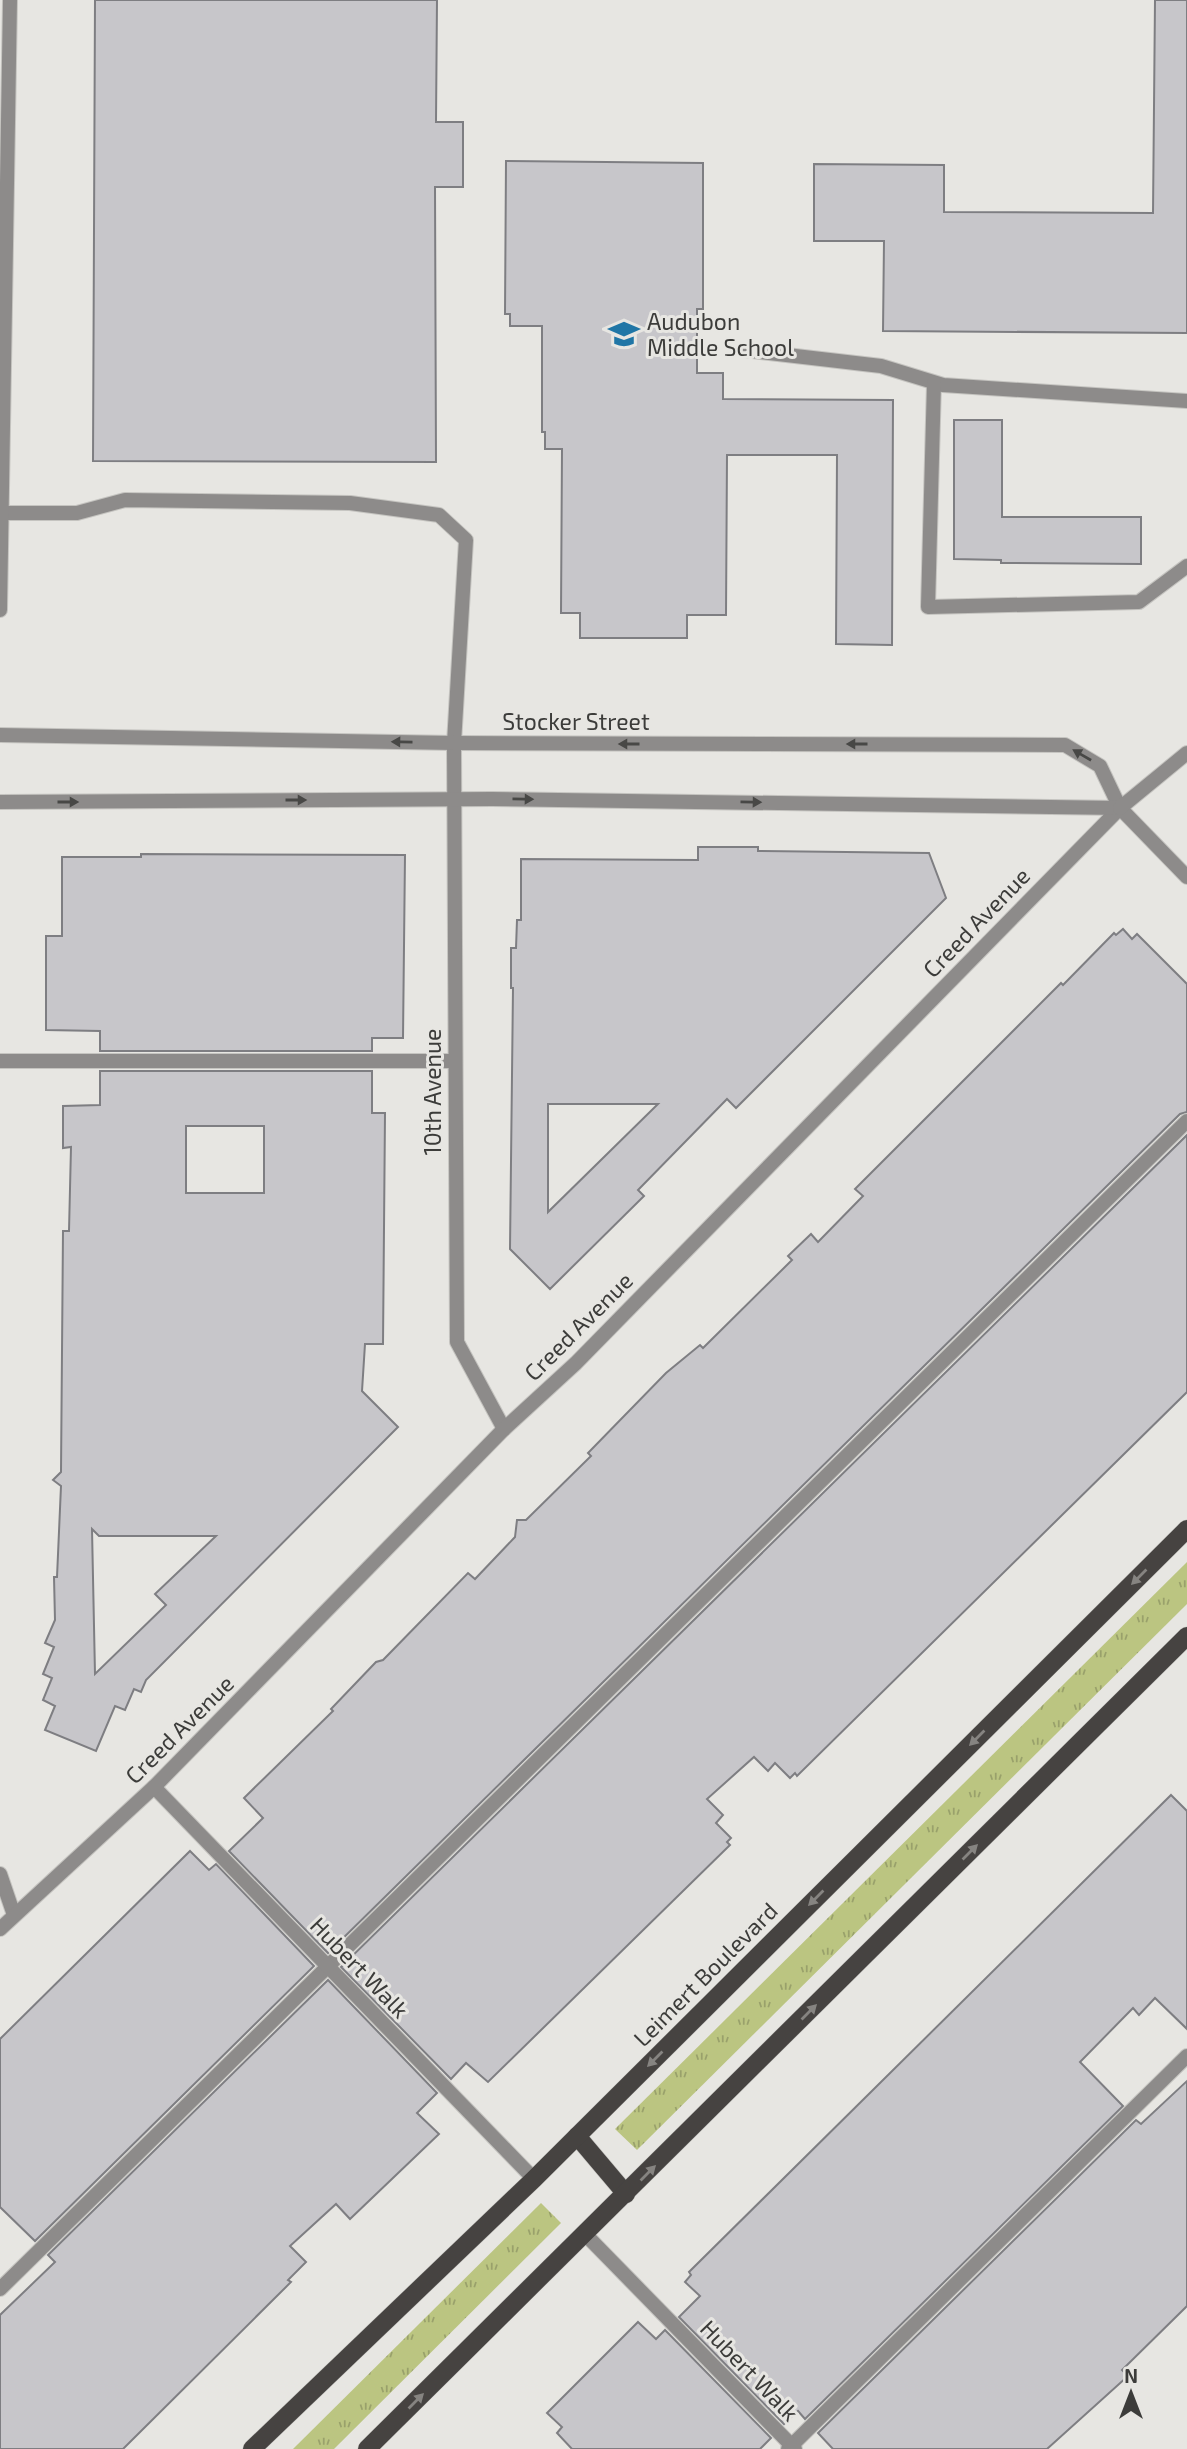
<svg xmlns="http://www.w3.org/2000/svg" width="1187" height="2449" font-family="'Exo 2',sans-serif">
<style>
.grass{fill:url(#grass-tufts)}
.building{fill:#c7c6ca;stroke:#7e7e82;stroke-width:2;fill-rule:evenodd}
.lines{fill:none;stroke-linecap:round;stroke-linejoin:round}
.service-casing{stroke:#c5c4c0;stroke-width:16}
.pedestrian-casing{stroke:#c5c4c0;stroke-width:16}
.minor-casing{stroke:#c5c4c0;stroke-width:16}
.tertiary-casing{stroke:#c5c4c0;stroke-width:16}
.primary-casing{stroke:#c5c4c0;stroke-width:19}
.service{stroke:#8d8b8a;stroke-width:14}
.pedestrian{stroke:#8d8b8a;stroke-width:14}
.minor{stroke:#8d8b8a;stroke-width:14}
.tertiary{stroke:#8d8b8a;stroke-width:14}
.primary{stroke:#464341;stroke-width:18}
.oneway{fill:#484846}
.oneway2{fill:#868481}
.labels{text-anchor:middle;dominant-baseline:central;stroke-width:6;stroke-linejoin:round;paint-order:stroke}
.poi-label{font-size:23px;fill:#3c3c3a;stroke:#e7e6e2;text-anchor:start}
.street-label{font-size:23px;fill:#3c3c3a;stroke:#e7e6e2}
</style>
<defs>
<pattern id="grass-tufts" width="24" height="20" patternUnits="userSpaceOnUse" patternTransform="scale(1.75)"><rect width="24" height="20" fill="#bbc581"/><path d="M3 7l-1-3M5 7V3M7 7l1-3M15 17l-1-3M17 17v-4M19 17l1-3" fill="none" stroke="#99a16b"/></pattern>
</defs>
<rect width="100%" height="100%" fill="#e7e6e2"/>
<g class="grass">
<path d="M 1187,1562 L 1187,1604 L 637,2150 L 615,2129 Z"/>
<path d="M 541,2203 L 561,2223 L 334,2449 L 293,2449 Z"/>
</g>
<g class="building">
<path d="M 95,0 L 437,0 L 436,122 L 463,122 L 463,187 L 435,187 L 436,462 L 93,461 Z"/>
<path d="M 1155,0 L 1187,0 L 1187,333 L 883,331 L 884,241 L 814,241 L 814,164 L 944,165 L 944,212 L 1153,213 Z"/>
<path d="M 506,161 L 703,163 L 703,309 L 697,309 L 697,373 L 723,373 L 723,399 L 893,400 L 892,645 L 836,644 L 837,455 L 727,455 L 726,615 L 687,615 L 687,638 L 580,638 L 580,613 L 561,613 L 562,449 L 545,449 L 545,432 L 542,432 L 542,326 L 510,326 L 510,314 L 505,314 Z"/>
<path d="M 954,420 L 1002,420 L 1002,517 L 1141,517 L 1141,564 L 1001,563 L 1001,560 L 954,559 Z"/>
<path d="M 698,847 L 758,847 L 758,851 L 929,853 L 946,898 L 736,1108 L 727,1099 L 638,1190 L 644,1196 L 550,1289 L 510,1249 L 513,988 L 511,988 L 511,948 L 516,948 L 517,920 L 521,920 L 521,859 L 698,860 ZM 548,1104 L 658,1104 L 548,1212 Z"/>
<path d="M 141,854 L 405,855 L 403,1038 L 372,1038 L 372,1051 L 100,1051 L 100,1031 L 46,1030 L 46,936 L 62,936 L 62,857 L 141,857 Z"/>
<path d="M 1123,929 L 1132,939 L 1137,934 L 1187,984 L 1187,1112 L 1180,1114 L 328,1953 L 229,1851 L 263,1818 L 244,1798 L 333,1711 L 331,1709 L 376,1662 L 383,1660 L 468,1573 L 475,1579 L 515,1537 L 517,1520 L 526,1520 L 591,1456 L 588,1453 L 666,1373 L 700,1345 L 703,1348 L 792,1260 L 788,1256 L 811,1234 L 818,1242 L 863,1196 L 855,1189 L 1061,983 L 1063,985 L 1114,933 L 1116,935 Z"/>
<path d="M 100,1071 L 372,1071 L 372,1113 L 385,1113 L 383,1344 L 365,1344 L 362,1391 L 398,1427 L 146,1680 L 141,1692 L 134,1689 L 125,1710 L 115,1706 L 96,1751 L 45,1730 L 55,1706 L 43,1700 L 52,1678 L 43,1674 L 54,1647 L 45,1643 L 55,1620 L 54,1577 L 57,1577 L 61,1486 L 53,1480 L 61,1472 L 63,1231 L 69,1231 L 71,1147 L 63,1148 L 63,1106 L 100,1105 ZM 186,1126 L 264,1126 L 264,1193 L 186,1193 ZM 92,1529 L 99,1536 L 216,1536 L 155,1594 L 166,1605 L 95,1674 Z"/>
<path d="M 1187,1135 L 1187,1392 L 797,1776 L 795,1773 L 790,1778 L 775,1763 L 768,1771 L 754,1757 L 707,1799 L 723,1815 L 716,1823 L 731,1838 L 727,1842 L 730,1845 L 488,2082 L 466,2063 L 451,2079 L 341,1967 Z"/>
<path d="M 1171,1795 L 1187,1811 L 1187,2029 L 1155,1998 L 1139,2015 L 1133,2008 L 1080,2062 L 1123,2106 L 805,2419 L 798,2411 L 784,2424 L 679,2317 L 700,2296 L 685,2282 L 691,2275 L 689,2272 Z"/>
<path d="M 190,1851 L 209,1870 L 216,1864 L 314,1966 L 35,2241 L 0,2207 L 0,2039 Z"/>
<path d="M 328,1980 L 437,2093 L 417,2113 L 439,2134 L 350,2219 L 336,2204 L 290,2246 L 306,2262 L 288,2280 L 291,2282 L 123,2449 L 0,2449 L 0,2315 L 55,2262 L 48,2255 Z"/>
<path d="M 1187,2081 L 1187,2306 L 1122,2370 L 1128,2376 L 1047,2449 L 833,2449 L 818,2433 L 1136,2120 L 1141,2124 Z"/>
<path d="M 638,2322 L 656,2339 L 665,2330 L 771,2438 L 760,2449 L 572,2449 L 557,2433 L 562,2427 L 547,2413 Z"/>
</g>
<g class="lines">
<defs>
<g id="service">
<path d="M 744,350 L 881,366 L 943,385 L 1187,401"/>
<path d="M 934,383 L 928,607 L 1139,602 L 1187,566"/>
<path d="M 2,513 L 77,513 L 125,500 L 350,503 L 439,515 L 466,540 L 454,743"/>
<path d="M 0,1061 L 455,1061"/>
<path d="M 0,2289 L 1187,1121"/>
<path d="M 788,2449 L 1187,2056"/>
</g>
<g id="pedestrian">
<path d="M 154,1787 L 534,2179"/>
<path d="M 584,2233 L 795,2449"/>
</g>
<g id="minor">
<path d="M 0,610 L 10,0"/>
<path d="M 454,743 L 457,1342 L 504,1429"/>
<path d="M 0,1874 L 14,1915"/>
<path d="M 0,1929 L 154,1787 L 504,1429 L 576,1363 L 1120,808 L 1187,877"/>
</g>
<g id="tertiary">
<path d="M 0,735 L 454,743 L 1065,745 L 1100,766 L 1120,808"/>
<path d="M 0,802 L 492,799 L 1120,808"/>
<path d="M 1120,808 L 1187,753"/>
</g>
<g id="primary">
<path d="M 577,2136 L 626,2194"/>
<path d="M 252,2449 L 534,2179 L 1187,1529"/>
<path d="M 367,2449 L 1187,1636"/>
</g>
</defs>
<use href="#service" class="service-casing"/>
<use href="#pedestrian" class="pedestrian-casing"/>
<use href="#minor" class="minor-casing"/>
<use href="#tertiary" class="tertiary-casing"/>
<use href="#primary" class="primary-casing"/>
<use href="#service" class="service"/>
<use href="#pedestrian" class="pedestrian"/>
<use href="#minor" class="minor"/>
<use href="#tertiary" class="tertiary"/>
<use href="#primary" class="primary"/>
</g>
<defs><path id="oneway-solid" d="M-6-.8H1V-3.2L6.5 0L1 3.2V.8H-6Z" transform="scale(1.75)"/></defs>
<g class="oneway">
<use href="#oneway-solid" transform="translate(402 742) rotate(-179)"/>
<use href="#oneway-solid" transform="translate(629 744) rotate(-180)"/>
<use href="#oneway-solid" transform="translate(857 744) rotate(-180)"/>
<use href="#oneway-solid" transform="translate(1082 755) rotate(-150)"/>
<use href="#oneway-solid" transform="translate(523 799) rotate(1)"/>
<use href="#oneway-solid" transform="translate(296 800)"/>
<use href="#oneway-solid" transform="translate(68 802)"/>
<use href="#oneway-solid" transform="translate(751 802) rotate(1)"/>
</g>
<g class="oneway2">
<use href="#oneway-solid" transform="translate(1139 1577) rotate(135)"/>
<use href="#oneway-solid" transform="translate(977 1738) rotate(135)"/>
<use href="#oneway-solid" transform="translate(970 1852) rotate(-45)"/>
<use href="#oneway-solid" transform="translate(816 1898) rotate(135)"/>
<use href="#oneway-solid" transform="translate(809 2012) rotate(-45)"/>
<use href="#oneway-solid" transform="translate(655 2059) rotate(135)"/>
<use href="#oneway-solid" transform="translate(648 2173) rotate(-45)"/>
<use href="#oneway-solid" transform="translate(416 2401) rotate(-45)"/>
</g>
<defs>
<symbol id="school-bare" viewBox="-9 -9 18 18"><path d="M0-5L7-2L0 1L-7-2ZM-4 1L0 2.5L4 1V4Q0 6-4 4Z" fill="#2076a6" stroke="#e7e6e2" stroke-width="2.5" paint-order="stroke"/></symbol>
</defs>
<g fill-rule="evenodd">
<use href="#school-bare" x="602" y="312" width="44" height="44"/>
</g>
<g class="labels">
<g class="poi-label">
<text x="647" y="321">Audubon<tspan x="647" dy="26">Middle School</tspan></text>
</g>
<g class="street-label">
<text x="576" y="721">Stocker Street</text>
<text transform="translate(976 922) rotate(-46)">Creed Avenue</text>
<text transform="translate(432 1092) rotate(-90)">10th Avenue</text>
<text transform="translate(578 1326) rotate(-45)">Creed Avenue</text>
<text transform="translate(179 1729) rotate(-45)">Creed Avenue</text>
<text transform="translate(360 1967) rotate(46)">Hubert Walk</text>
<text transform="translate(705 1974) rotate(-45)">Leimert Boulevard</text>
<text transform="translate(750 2370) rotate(46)">Hubert Walk</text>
</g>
</g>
<g transform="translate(1131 2393)" stroke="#e7e6e2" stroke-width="5" paint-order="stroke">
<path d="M0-5L12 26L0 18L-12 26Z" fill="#3c3c3a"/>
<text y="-10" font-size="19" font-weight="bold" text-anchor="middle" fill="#3c3c3a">N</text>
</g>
</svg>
